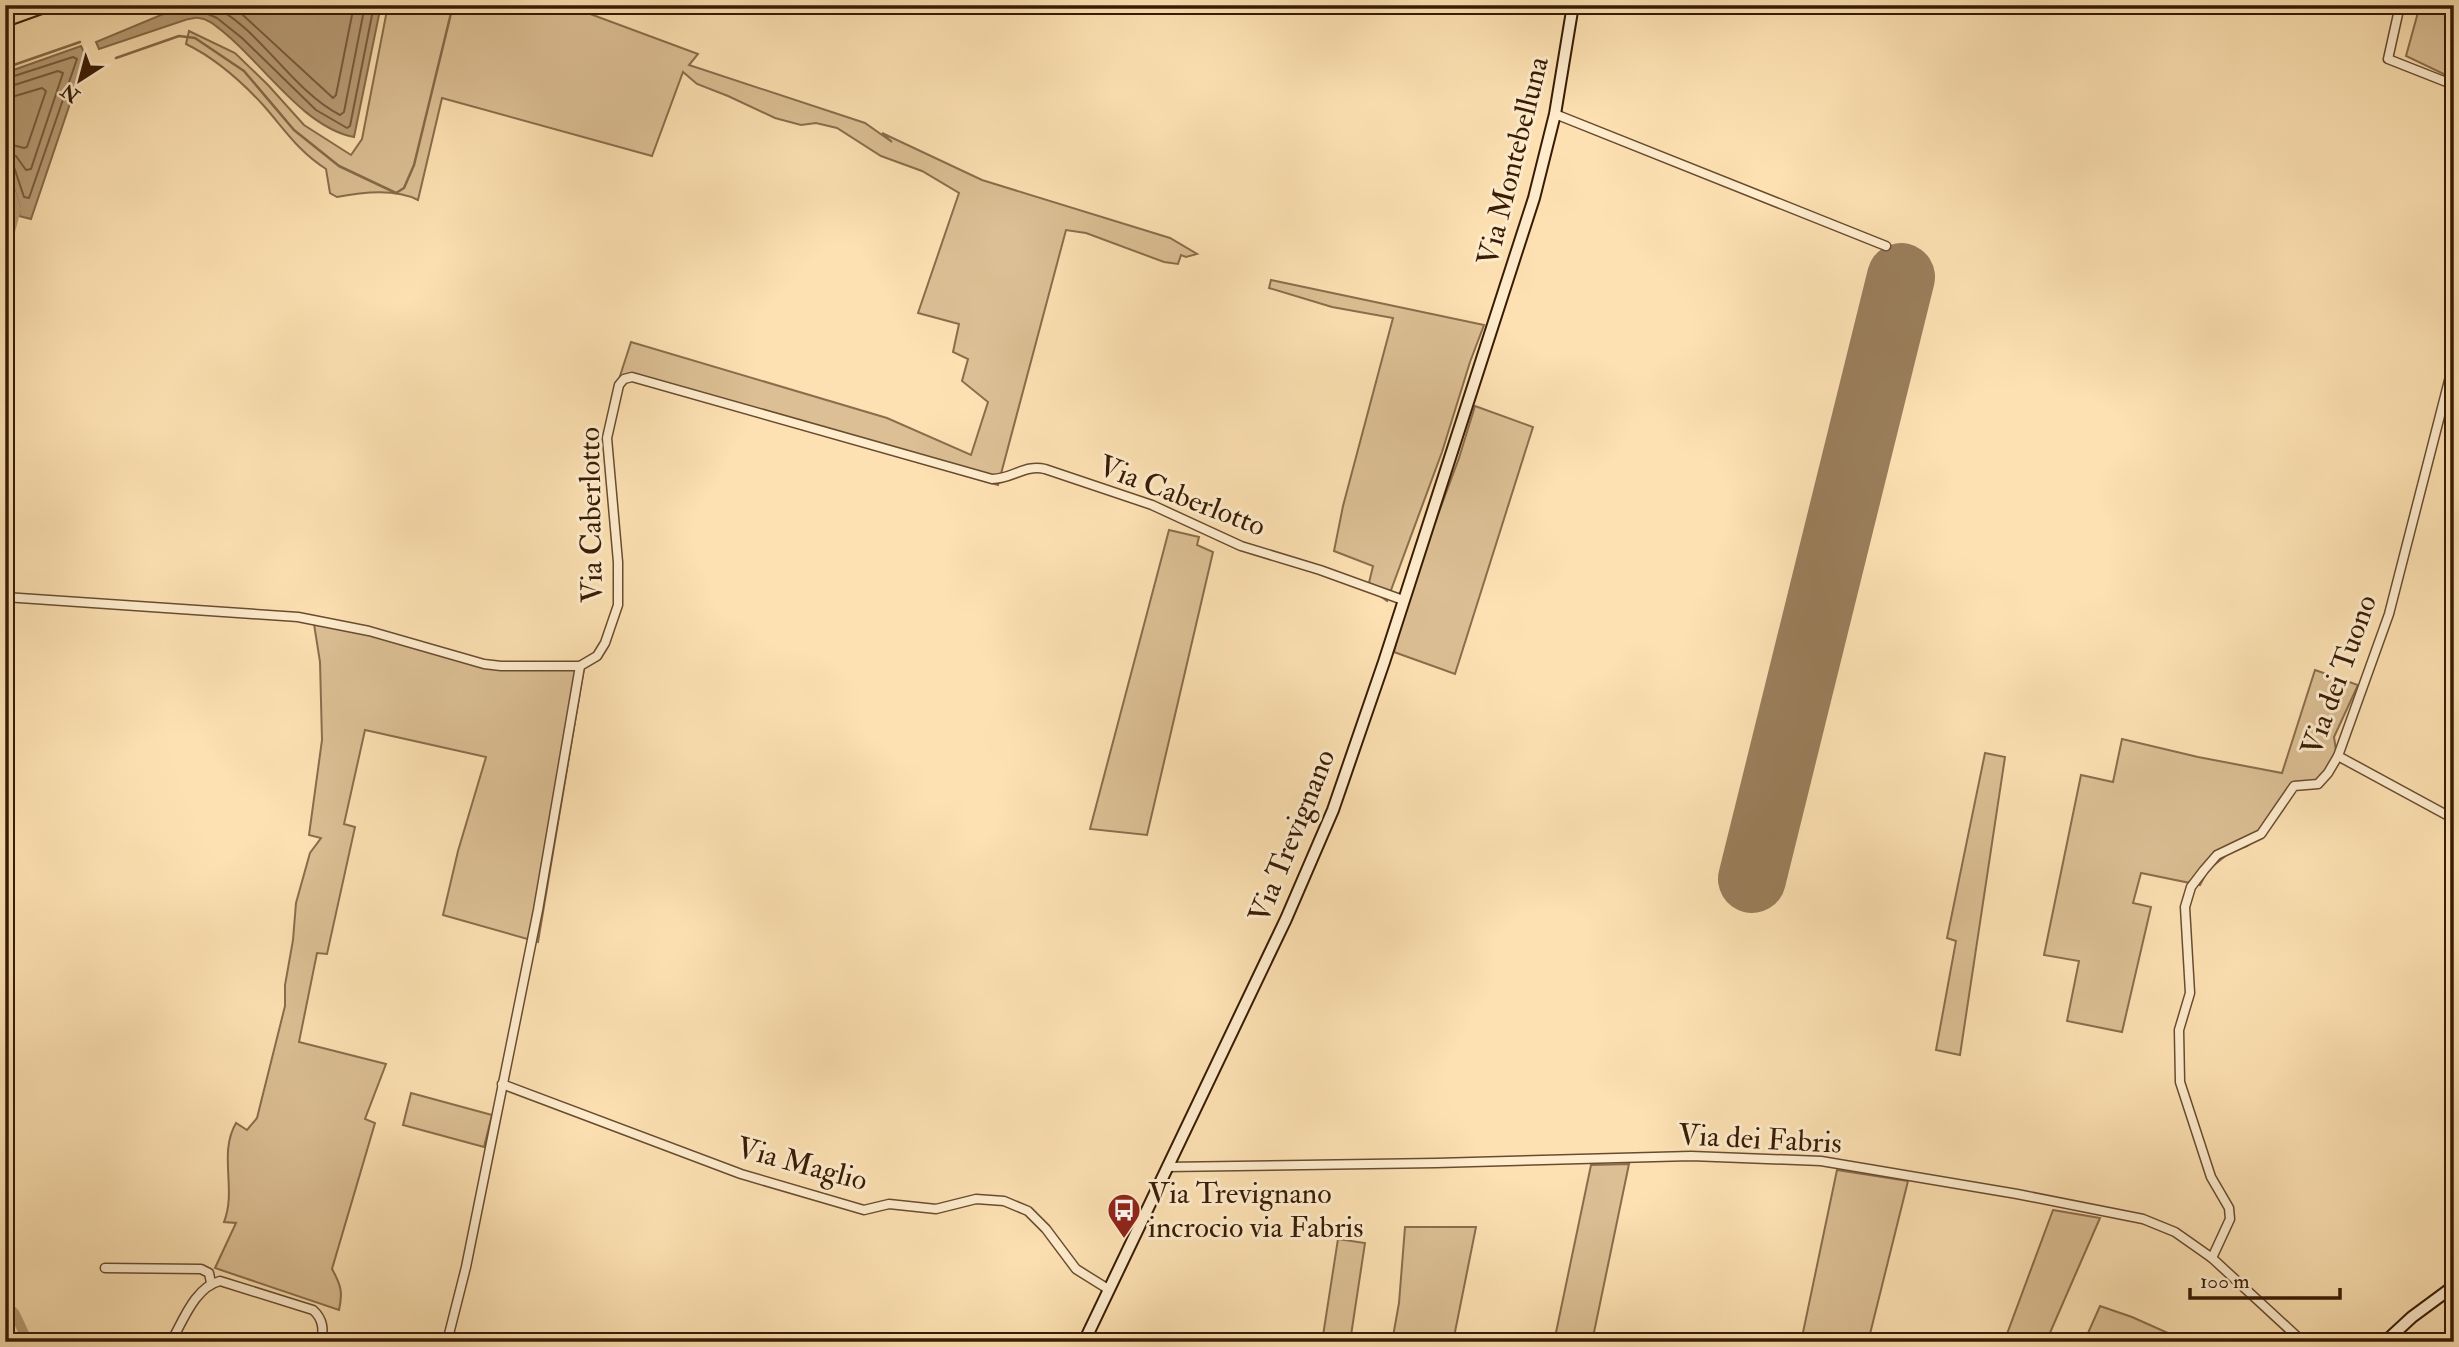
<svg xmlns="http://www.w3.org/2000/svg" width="2459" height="1347" font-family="'IM FELL Double Pica',serif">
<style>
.green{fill:#dcbf94;stroke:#8a6d4c;stroke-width:2}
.water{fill:#ba9e77;stroke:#866a49;stroke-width:2}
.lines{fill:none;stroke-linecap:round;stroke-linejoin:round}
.shore{stroke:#795c3e;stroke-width:2}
.stream{stroke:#866a49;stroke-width:2.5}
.canal{stroke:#ba9e77;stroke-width:10}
.runway{stroke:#9a7e5b;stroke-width:68}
.street-casing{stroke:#694c30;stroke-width:11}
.secondary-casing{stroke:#381b04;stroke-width:14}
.highway-casing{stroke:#381b04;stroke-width:18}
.street{stroke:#feeccd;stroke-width:8}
.secondary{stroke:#feeccd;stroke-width:10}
.highway{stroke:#fde1b2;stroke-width:14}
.labels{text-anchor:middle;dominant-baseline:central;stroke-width:6;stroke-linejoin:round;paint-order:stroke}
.street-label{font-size:30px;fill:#381b04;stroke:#feeccd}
.poi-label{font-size:30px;fill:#381b04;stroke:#feeccd;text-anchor:start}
</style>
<rect width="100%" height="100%" fill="#fde1b2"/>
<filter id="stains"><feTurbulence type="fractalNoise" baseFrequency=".00286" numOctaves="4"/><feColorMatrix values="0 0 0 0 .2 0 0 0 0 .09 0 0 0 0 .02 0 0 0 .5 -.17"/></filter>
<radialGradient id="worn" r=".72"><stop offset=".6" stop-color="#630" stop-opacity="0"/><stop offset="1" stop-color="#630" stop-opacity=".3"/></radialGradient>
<g class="green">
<path d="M 388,5 L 566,5 L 698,54 L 689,65 L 865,123 L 892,142 L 882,133 L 982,180 L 1170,238 L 1197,254 L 1186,257 L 1181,255 L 1178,264 L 1164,262 L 1086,233 L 1066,230 L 998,485 L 620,376 L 631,342 L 887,418 L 971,455 L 988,402 L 962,381 L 968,359 L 953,352 L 959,324 L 918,313 L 959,193 L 922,171 L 881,156 L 837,128 L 816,123 L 801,125 L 775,118 L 728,96 L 697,84 L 683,72 L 652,156 L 442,98 L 418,200 C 395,188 362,192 337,197 L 330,193 L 326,169 C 299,152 285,130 264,106 C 243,83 215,58 186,44 L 189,31 L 235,53 L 268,85 L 304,125 L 351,155 L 362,139 Z"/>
<path d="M 2420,5 L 2454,5 L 2454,79 L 2406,56 Z"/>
<path d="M 1271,280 L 1484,325 L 1470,362 L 1442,452 L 1387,601 L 1368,587 L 1373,566 L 1334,551 L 1343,506 L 1393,318 L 1332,307 L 1269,288 Z"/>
<path d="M 1475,406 L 1533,427 L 1455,674 L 1394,652 L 1407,598 L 1459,458 Z"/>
<path d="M 1169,530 L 1199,537 L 1197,545 L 1213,552 L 1147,835 L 1090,829 Z"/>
<path d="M 314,624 L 375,636 L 481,665 L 584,668 L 538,942 L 443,915 L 458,851 L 486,757 L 365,730 L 344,824 L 355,827 L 327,954 L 317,953 L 299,1042 L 386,1064 L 365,1119 L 375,1123 L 332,1269 C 341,1285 343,1292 339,1310 L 215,1268 L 236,1223 L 224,1222 C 237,1189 218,1154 236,1123 L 247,1130 L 257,1118 L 285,1006 L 285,985 L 293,940 L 296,903 L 310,853 L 321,838 L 309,835 L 322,740 L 320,662 Z"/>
<path d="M 2315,670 L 2358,685 L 2334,737 L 2337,757 L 2325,777 L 2312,783 L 2293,788 L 2258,838 L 2247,846 L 2229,853 L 2208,870 L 2200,885 L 2141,873 L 2133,903 L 2151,907 L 2122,1032 L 2067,1021 L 2079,961 L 2044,955 L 2081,775 L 2113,782 L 2122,739 L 2198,757 L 2282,773 Z"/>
<path d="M 1985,753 L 2005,757 L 1960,1055 L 1936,1050 L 1956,941 L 1947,938 Z"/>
<path d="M 411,1093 L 492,1115 L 484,1147 L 403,1125 Z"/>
<path d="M 1629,1164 L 1592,1342 L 1554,1342 L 1591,1165 Z"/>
<path d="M 1837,1170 L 1908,1181 L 1868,1342 L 1801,1342 Z"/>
<path d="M 2053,1210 L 2100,1218 L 2046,1342 L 2004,1342 Z"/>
<path d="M 1405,1227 L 1476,1227 L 1453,1342 L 1392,1342 L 1399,1303 Z"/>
<path d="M 1338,1239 L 1365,1243 L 1350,1342 L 1322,1342 Z"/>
<path d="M 2100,1306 L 2132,1317 L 2168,1333 L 2164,1342 L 2084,1342 Z"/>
</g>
<g class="water">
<path d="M 179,5 L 381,5 L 354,137 C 305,128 264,66 227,35 C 218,28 210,19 199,18 C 195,17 191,19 188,19 L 99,49 L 96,42 L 178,8 Z"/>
<path d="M 81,46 L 86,56 L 31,219 L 19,216 L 20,208 L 5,160 L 5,73 Z"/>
</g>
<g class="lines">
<g class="shore">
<path d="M 184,5 L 187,12 L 201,11 L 217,18 L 242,38 L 316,110 L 347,128 L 350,126 L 374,5"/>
<path d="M 210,5 C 257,24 292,91 340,115 L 344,112 L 365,5"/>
<path d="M 232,5 L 333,98 L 336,95 L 354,5"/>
<path d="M 5,79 L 73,57 L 77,59 L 29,198 L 24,197 L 14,167 L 5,163"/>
<path d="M 5,88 L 58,71 L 63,73 L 31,169 L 26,170 L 16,156 L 5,154"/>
<path d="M 5,99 L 42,88 L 46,91 L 27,147 L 24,148 L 5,143"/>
</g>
<g class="stream">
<path d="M 116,58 L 179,36 L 195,38 L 244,71 L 294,130 L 339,166 L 396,193 L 404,188 L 414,165 L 453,5"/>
<path d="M 5,68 L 80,42"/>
</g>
<g class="canal">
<path d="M 5,175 L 16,209 L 5,250"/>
<path d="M 5,1303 L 15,1314 L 28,1342"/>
</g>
<path class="runway" d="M 1752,879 L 1901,277"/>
<defs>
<g id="street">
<path d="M 1944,5 L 1951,8"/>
<path d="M 2400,5 L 2388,59 L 2454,85"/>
<path d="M 1555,114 L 1886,246"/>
<path d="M 5,597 L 298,617 L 369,631 L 484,664 L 501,666 L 580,666 L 597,656 L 605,643 L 618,605 L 618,562 L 607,438 L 619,385 L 624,379 L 632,377 L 992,479 C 1012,479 1025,464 1045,469 L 1152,505 L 1241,546 L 1320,570 L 1403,600"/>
<path d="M 2338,756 L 2454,819"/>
<path d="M 502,1084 L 741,1174 L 864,1210 L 889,1204 L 936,1209 L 976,1199 L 1004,1201 L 1028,1211 L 1046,1229 L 1076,1269 L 1108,1289"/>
<path d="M 1167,1167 L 1436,1163 L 1691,1156 L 1821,1161 L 2017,1194 L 2143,1219 L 2175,1232 L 2212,1258 L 2303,1342"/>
<path d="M 2212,1258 L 2230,1219 L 2229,1208 L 2211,1177 L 2180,1082 L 2179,1030 L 2190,993 L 2185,907 L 2191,887 L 2204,870 L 2217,855 L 2261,834 L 2294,786 L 2318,784 L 2328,773 L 2338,756 L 2389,614 L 2454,361"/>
<path d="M 105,1268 L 201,1269 L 209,1273 L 211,1283"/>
<path d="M 171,1342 C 183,1321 195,1287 220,1281 L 313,1310 C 323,1319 324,1329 321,1342"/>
<path d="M 447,1342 L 466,1267 L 538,910 L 580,666"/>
</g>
<g id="secondary">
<path d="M 1084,1342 L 1286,919 L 1333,810 L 1384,662 L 1534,198 L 1555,114 L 1573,5"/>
<path d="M 2385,1342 L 2412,1317 L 2454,1286"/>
</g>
<path id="highway" d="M 5,19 L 44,5"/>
</defs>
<use href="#street" class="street-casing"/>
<use href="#secondary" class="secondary-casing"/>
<use href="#highway" class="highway-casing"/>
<use href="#street" class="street"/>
<use href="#secondary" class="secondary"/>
<use href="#highway" class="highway"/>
</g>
<defs>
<symbol id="bus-pin" viewBox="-11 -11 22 30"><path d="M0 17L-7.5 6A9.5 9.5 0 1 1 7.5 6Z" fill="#8f2418" stroke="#feeccd"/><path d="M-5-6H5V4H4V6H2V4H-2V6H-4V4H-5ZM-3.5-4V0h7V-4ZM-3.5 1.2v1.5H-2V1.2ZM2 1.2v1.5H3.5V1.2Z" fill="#fff"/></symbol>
</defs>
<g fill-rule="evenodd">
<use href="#bus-pin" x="1105" y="1191" width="38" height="52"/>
</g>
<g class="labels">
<g class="street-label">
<text transform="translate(1513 161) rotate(-76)">Via Montebelluna</text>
<text transform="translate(1182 496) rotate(21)">Via Caberlotto</text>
<text transform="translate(591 515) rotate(-91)">Via Caberlotto</text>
<text transform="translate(2339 675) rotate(-70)">Via dei Tuono</text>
<text transform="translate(1292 836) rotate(-68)">Via Trevignano</text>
<text transform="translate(1760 1139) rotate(3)">Via dei Fabris</text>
<text transform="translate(802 1164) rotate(15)">Via Maglio</text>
</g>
<g class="poi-label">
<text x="1148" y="1193">Via Trevignano<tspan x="1148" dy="34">incrocio via Fabris</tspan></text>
</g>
</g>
<rect width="2459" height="1347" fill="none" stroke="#fde1b2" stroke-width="28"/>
<rect x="7" y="7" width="2445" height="1333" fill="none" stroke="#381b04" stroke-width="3.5"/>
<rect x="14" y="14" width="2431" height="1319" fill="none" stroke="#381b04" stroke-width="2"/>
<g transform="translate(80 80) rotate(216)" stroke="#feeccd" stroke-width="5" paint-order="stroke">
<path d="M0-5L12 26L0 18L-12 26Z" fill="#381b04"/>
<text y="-10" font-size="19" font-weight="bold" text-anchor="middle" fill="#381b04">N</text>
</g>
<path d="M2190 1288v10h150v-10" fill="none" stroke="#381b04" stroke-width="3.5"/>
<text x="2200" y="1288" font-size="21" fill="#381b04" stroke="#feeccd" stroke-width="5" paint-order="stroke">100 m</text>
<rect width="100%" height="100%" filter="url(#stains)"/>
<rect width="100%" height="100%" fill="url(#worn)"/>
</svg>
